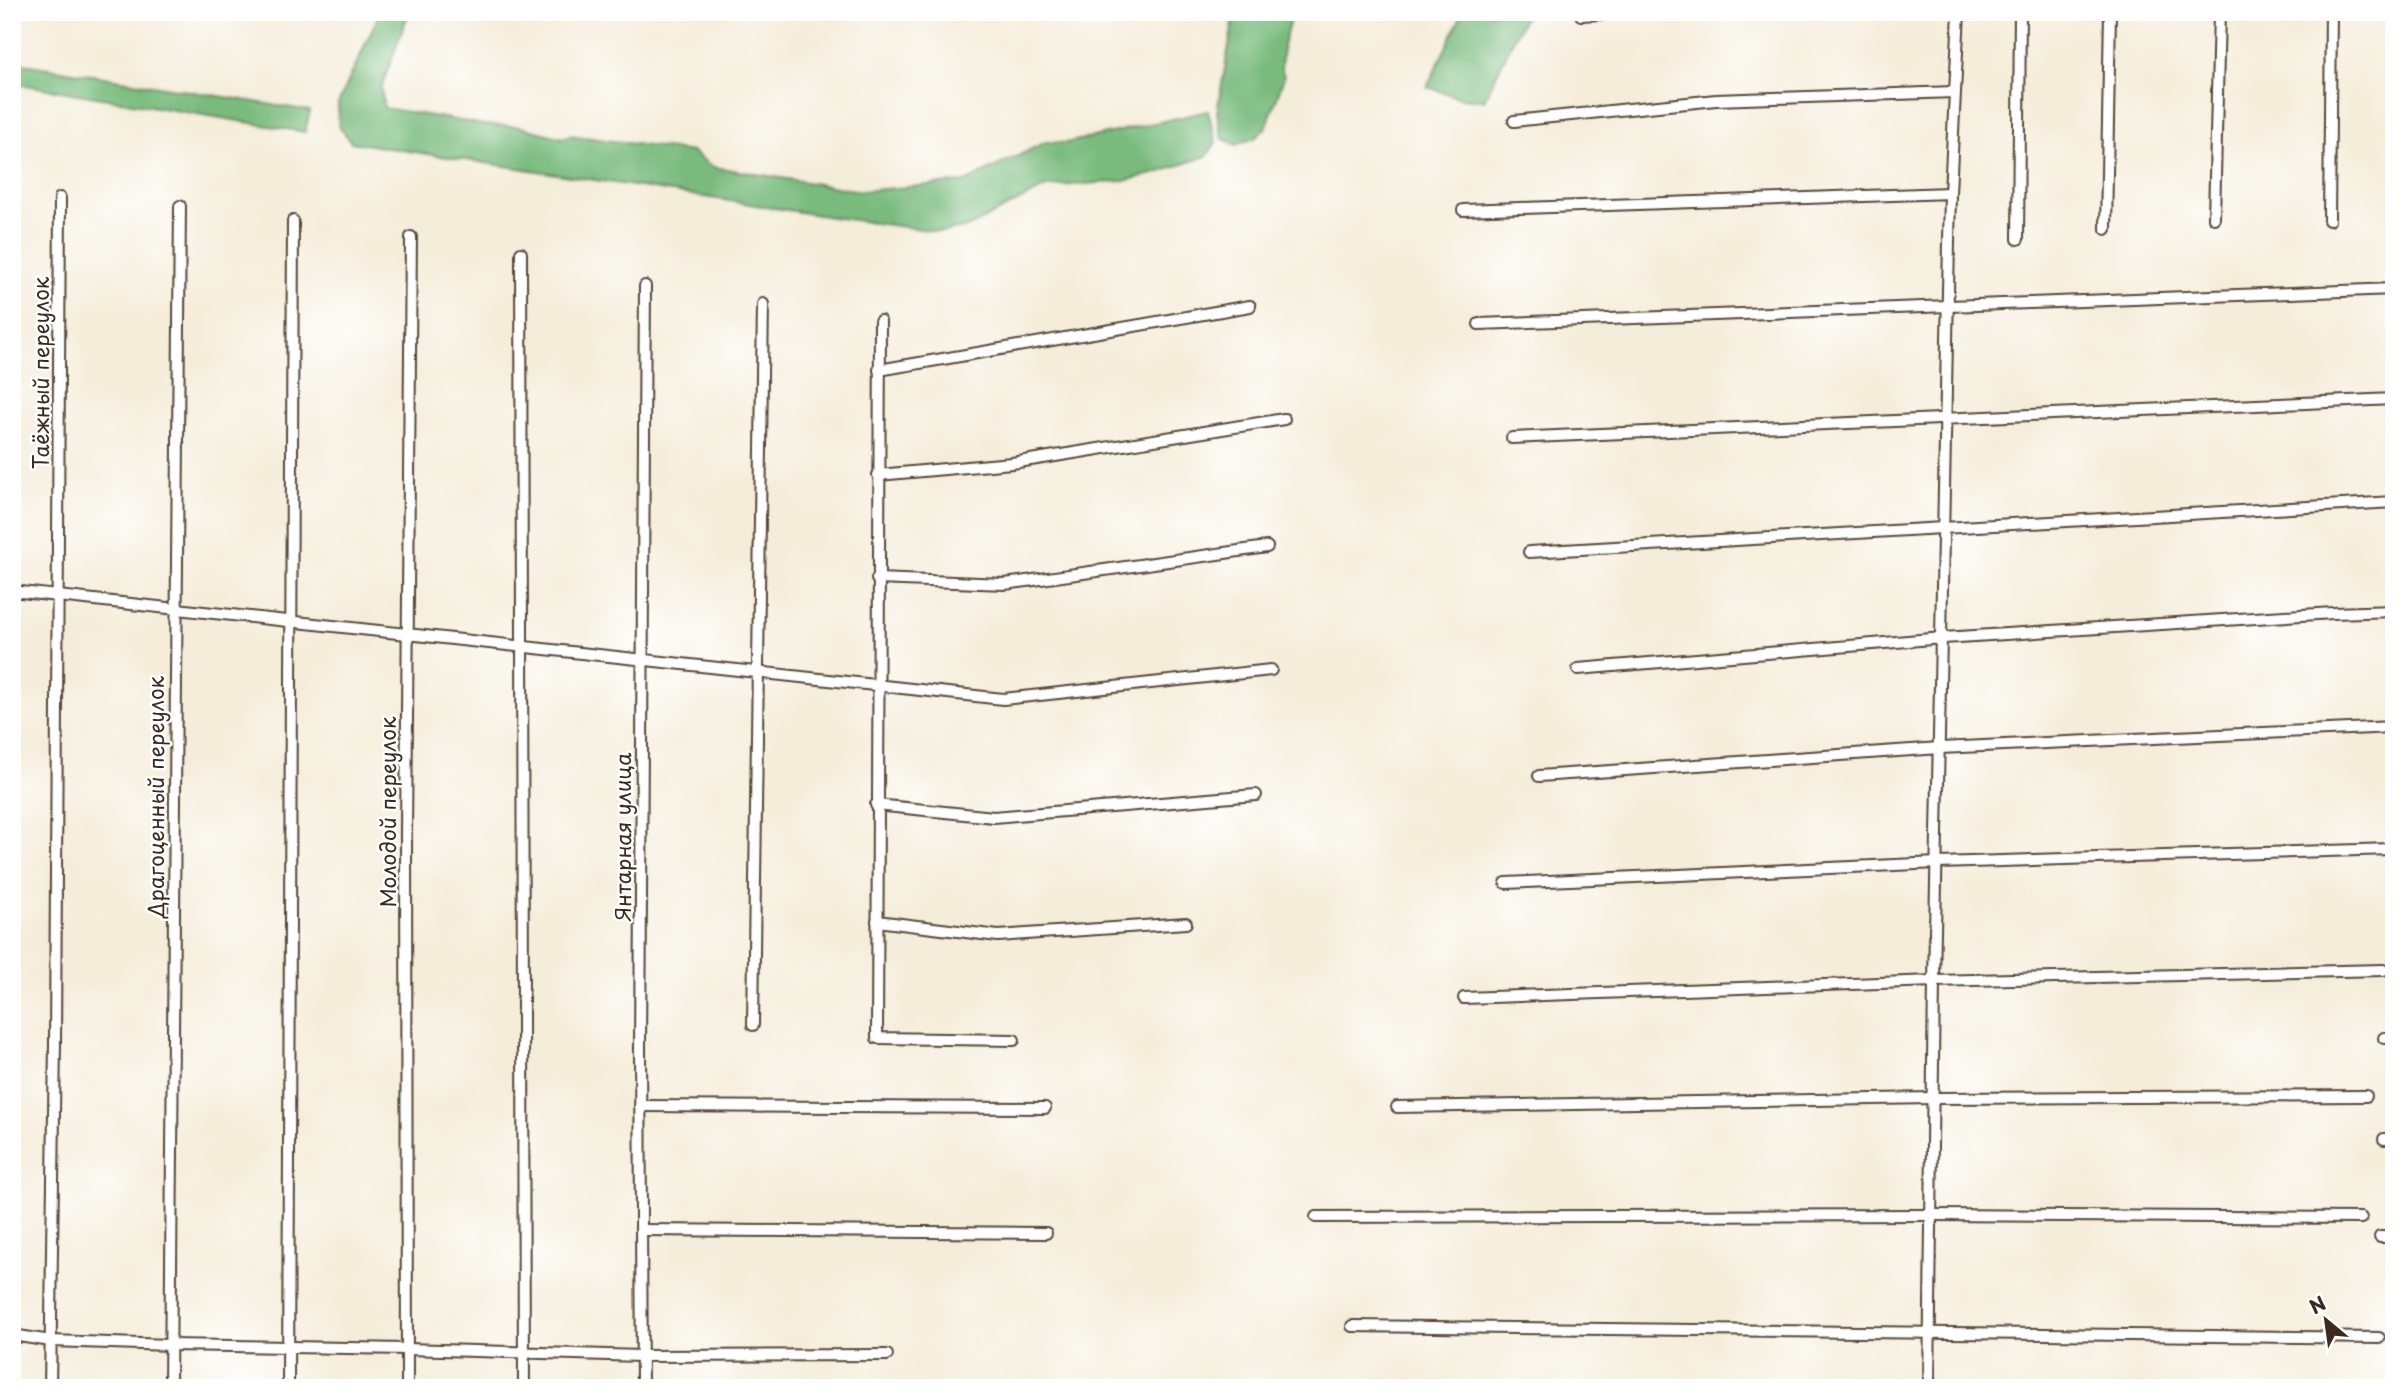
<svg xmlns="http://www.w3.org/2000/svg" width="2406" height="1400" font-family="'Playpen Sans',sans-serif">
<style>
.forest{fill:#79bb7d;stroke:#5a724e;stroke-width:2}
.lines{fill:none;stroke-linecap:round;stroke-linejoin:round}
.minor-casing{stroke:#57473a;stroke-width:14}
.minor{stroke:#fff;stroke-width:10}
.labels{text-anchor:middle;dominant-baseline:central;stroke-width:5;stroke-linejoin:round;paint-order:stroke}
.street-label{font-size:21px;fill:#3b2a1e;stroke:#fff}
</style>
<rect width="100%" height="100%" fill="#fff"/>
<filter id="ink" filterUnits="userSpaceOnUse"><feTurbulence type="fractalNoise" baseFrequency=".0143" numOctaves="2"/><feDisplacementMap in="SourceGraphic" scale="14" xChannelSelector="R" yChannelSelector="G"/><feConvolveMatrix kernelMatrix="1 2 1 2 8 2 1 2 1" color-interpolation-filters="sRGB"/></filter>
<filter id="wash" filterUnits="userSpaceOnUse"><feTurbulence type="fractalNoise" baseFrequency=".00686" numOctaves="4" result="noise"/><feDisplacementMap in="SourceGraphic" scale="28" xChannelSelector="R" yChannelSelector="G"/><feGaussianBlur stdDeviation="1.57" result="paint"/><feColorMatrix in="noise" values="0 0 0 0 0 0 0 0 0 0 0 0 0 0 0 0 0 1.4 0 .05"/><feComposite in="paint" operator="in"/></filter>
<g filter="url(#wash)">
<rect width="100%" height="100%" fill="#f4edd9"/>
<g class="forest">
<path d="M 380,12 L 409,12 L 381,88 L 384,108 L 485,125 L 517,126 L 563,138 L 570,135 L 692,152 L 713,167 L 861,191 L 965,182 L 1046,142 L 1066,143 L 1208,111 L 1216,142 L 1207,156 L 1157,173 L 1123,181 L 1046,187 L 969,227 L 942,232 L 832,217 L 351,142 L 339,126 L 338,104 Z"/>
<path d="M 1235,12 L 1292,12 L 1283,46 L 1281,68 L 1284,77 L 1266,128 L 1255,138 L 1236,145 L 1222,138 L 1217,112 Z"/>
<path d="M 1463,12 L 1527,12 L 1484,100 L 1461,98 L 1427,87 Z"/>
<path d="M 12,62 L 310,111 L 305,132 L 12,83 Z"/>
</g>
</g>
<g filter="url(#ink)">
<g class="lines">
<defs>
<g id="minor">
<path d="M 1581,15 L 1638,12"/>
<path d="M 1514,121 L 1716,100 L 1955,92"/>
<path d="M 1950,193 L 1959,12"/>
<path d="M 1463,210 L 1950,193 L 1934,981 L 1929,1388"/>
<path d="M 2214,218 L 2219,12"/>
<path d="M 2329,220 L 2331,12"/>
<path d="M 2106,229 L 2110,12"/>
<path d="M 2018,239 L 2020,12"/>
<path d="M 521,253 L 524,1388"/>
<path d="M 880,321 L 877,1038 L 1014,1040"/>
<path d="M 1479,324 L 2394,289"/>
<path d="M 879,370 L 1250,306"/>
<path d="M 1512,438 L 2394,399"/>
<path d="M 878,475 L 1012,463 L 1284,419"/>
<path d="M 1529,552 L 2394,502"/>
<path d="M 877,579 L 1005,584 L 1267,547"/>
<path d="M 12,591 L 1003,699 L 1271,670"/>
<path d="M 1578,669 L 1943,638 L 2333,613 L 2394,611"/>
<path d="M 1539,776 L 1940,748 L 2394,727"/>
<path d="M 876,805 L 994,817 L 1256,795"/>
<path d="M 1506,883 L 1938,863 L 2392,849"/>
<path d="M 877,921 L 998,936 L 1186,923"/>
<path d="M 1464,998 L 1934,981 L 2383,970"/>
<path d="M 753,1025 L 763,304"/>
<path d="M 2384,1038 L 2394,1038"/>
<path d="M 640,1106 L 1045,1108"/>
<path d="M 1397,1107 L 1933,1098 L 2366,1096"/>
<path d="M 2384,1139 L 2394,1139"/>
<path d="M 1316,1217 L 1932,1215 L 2361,1218"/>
<path d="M 641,1230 L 1046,1233"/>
<path d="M 2380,1237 L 2394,1237"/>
<path d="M 1352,1326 L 2379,1338"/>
<path d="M 12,1335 L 51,1341 L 170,1345 L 407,1349 L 641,1356 L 887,1355"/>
<path d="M 50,1388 L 55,1044 L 60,198"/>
<path d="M 170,1388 L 180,206"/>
<path d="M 288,1388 L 293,221"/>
<path d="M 407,1388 L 406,835 L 411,237"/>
<path d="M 642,1388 L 640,1050 L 645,286"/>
</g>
</defs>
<use href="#minor" class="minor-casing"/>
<use href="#minor" class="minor"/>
</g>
</g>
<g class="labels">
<g class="street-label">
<text transform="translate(40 373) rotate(-90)">Таёжный переулок</text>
<text transform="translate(155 797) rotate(-90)">Драгоценный переулок</text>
<text transform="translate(387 812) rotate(-90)">Молодой переулок</text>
<text transform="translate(622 837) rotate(-90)">Янтарная улица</text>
</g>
</g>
<rect width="2406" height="1400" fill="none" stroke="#fff" stroke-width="42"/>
<g transform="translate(2326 1320) rotate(331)" stroke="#ffffff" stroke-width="5" paint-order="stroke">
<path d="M0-5L12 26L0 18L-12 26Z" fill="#3b2a1e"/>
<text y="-10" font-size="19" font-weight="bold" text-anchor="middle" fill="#3b2a1e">N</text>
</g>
</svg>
